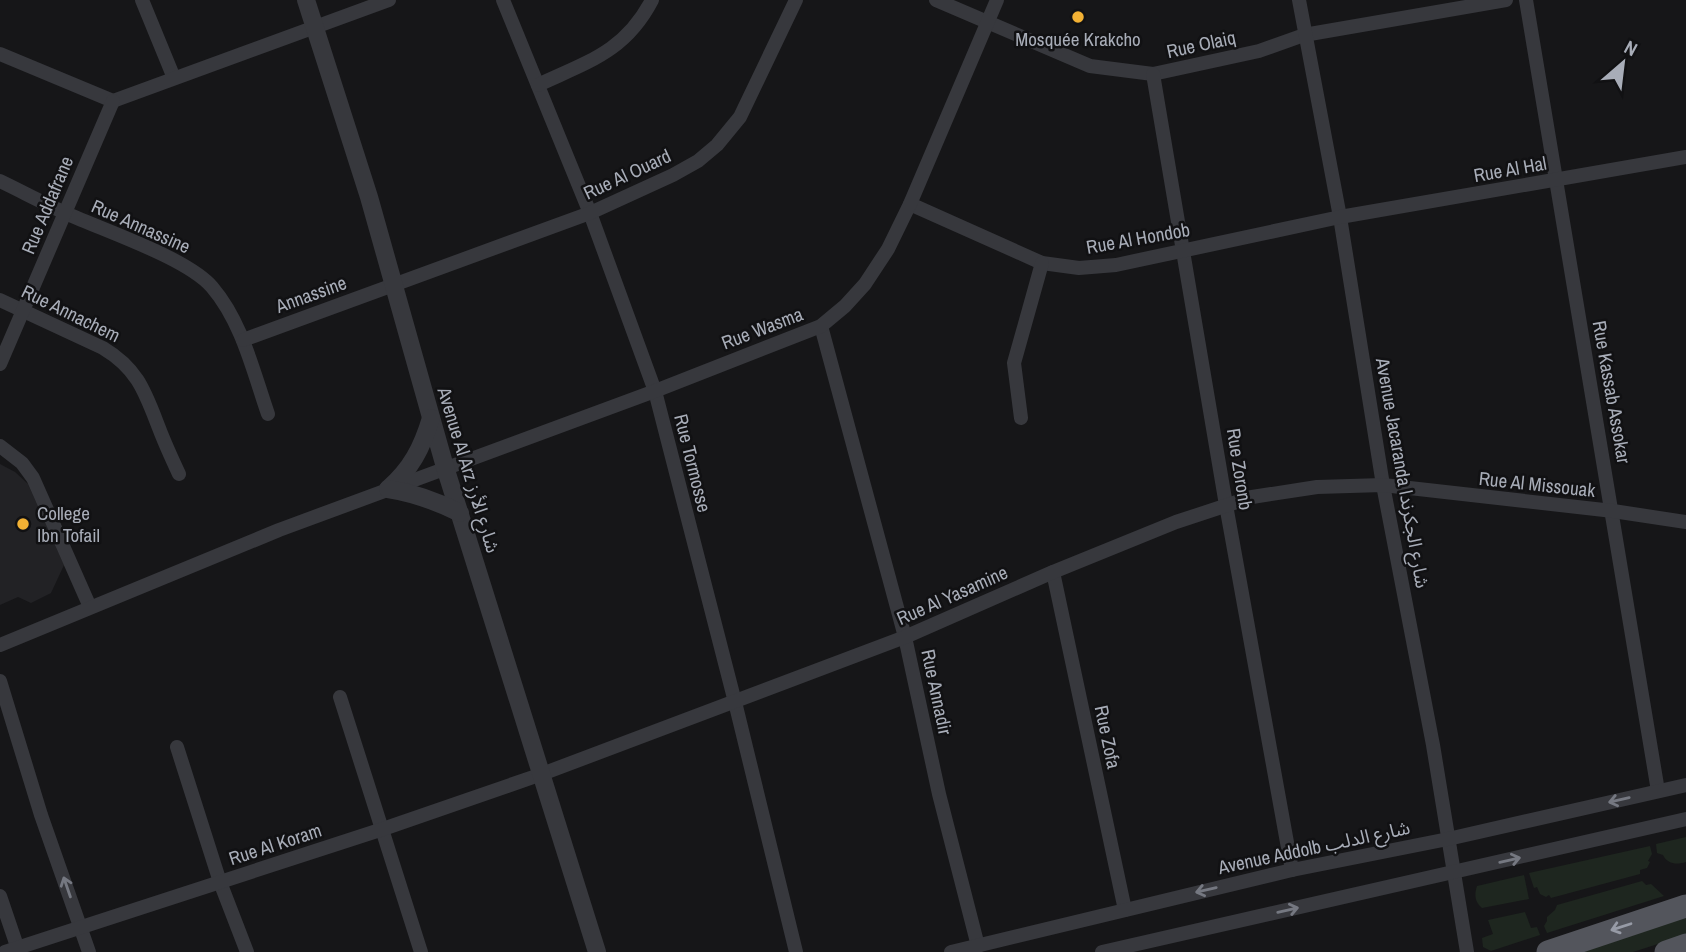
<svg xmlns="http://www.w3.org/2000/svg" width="1686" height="952" font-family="'Archivo Narrow','Noto Sans Arabic',sans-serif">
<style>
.built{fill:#222225}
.green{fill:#1e261f}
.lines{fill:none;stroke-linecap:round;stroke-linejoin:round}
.minor{stroke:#37383d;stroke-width:14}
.tertiary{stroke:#37383d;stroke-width:18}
.primary{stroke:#53555c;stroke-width:23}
.oneway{stroke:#757881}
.oneway2{stroke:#979ba6}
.poi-dot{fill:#f2b134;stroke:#111113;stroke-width:2.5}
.labels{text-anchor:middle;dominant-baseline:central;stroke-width:5;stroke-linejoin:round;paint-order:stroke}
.poi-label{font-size:19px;fill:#a8adb8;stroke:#111113}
.street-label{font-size:19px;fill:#a8adb8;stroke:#111113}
</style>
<rect width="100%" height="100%" fill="#161618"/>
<path class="built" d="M 0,464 L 15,472 L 28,484 L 64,565 L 51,593 L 31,603 L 18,597 L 0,605 Z"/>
<g class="green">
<path d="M 1686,837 L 1686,862 C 1677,865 1667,864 1663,855 L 1657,853 L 1656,844 Z"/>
<path d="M 1650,846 L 1652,854 L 1648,861 L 1650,862 L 1647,868 L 1640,870 L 1640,874 L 1551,898 L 1549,895 L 1546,897 L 1540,894 L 1537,887 L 1534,888 L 1529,873 Z"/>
<path d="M 1524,875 L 1529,899 L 1482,908 C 1475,902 1474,895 1477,886 Z"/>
<path d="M 1642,881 L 1646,885 L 1651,884 L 1664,896 L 1547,933 L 1544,926 L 1547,921 L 1547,917 L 1555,910 L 1557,905 Z"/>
<path d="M 1525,912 L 1531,928 L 1537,927 L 1540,935 L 1491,951 L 1483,947 L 1482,938 L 1493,934 L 1488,920 Z"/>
<path d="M 1686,917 L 1686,935 L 1633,952 L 1581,952 Z"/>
</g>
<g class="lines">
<g class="minor">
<path d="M 142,0 L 174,78"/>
<path d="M 503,0 L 590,213 L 655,391 L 735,702 L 796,952"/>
<path d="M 936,0 L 1090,66 L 1153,74 L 1259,51 L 1304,35 L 1506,0"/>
<path d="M 1299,0 L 1340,217 L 1383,485 L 1433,745 L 1467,952"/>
<path d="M 1526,0 L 1658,791"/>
<path d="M 0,54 L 113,101 L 389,0"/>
<path d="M 1153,74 L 1226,505 L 1292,870"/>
<path d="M 538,85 C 587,62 625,52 652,0"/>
<path d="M 0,181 C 23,192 45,204 68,214 C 105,231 187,258 212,287 C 242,322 253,371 268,414"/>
<path d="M 910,204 L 1042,263 L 1079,268 L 1116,265 L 1340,217 L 1686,157"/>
<path d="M 0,300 L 103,348 C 138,369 145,392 159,428 C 165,444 172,459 179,474"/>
<path d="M 821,326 L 905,637 L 939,794 L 978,946"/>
<path d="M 243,340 L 590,213 L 673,175 L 698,161 L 717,145 L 740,117 L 796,0"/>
<path d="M 0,364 L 113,101"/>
<path d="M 1021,418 L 1014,363 L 1042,263"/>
<path d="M 0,446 L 22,463 L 33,478 L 90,607"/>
<path d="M 1053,572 L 1125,910"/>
<path d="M 0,645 L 279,530 L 655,391 L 821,326 L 845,306 L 865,284 L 888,249 L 910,204 L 997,0"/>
<path d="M 0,681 L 41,815 L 89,952"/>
<path d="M 340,697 L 421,952"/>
<path d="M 177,747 L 220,882 L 247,952"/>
<path d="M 0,896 L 19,952"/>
<path d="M 5,952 L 383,829 L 542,774 L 905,637 L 1053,572 L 1176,522 L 1252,497 L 1317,487 L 1383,485 L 1613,511 L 1686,522"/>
<path d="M 951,952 L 1292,870 L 1448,839 L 1686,785"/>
<path d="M 1102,952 L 1686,819"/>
</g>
<g class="tertiary">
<path d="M 306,0 L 369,197 L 445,467 L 597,952"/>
<path d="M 388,489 C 411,469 422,448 431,418"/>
<path d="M 388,489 C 414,493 436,501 460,513"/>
</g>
<g class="primary">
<path d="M 1548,952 L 1686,906"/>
<path d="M 1666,952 L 1686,945"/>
</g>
</g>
<defs><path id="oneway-shaft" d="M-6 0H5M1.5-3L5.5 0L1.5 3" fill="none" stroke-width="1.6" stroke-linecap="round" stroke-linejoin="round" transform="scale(1.75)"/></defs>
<g class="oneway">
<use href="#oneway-shaft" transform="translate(1619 800) rotate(167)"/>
<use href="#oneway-shaft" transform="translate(1510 860) rotate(-13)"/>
<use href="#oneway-shaft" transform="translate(67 887) rotate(-109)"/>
<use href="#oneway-shaft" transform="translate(1206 890) rotate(167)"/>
<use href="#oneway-shaft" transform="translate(1288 910) rotate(-13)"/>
</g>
<use class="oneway2" href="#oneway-shaft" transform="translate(1621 927) rotate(162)"/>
<g class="poi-dot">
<circle cx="1078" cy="17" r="7"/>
<circle cx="23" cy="524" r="7"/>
</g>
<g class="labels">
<g class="poi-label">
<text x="1078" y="39">Mosquée Krakcho</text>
<text x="37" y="513" text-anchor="start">College<tspan x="37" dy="22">Ibn Tofail</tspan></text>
</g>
<g class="street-label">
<text transform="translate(1201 44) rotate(-12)">Rue Olaiq</text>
<text transform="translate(1510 169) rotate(-10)">Rue Al Hal</text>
<text transform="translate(627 174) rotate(-25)">Rue Al Ouard</text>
<text transform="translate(47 205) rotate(-67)">Rue Addafrane</text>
<text transform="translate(141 226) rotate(24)">Rue Annassine</text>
<text transform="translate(1138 238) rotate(-10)">Rue Al Hondob</text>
<text transform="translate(311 294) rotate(-20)">Annassine</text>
<text transform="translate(71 313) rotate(26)">Rue Annachem</text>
<text transform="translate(762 328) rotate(-21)">Rue Wasma</text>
<text transform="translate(1612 392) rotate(80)">Rue Kassab Assokar</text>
<text transform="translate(693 463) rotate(76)">Rue Tormosse</text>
<text transform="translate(1240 469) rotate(81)">Rue Zoronb</text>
<text transform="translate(469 470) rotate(73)">Avenue Al Arz شارع الأرز</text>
<text transform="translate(1403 473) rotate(80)">Avenue Jacaranda شارع الجكرندا</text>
<text transform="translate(1537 484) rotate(6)">Rue Al Missouak</text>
<text transform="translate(952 595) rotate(-24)">Rue Al Yasamine</text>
<text transform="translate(937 692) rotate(78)">Rue Annadir</text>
<text transform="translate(1108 737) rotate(78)">Rue Zofa</text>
<text transform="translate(275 844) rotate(-18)">Rue Al Koram</text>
<text transform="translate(1314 847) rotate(-12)">Avenue Addolb شارع الدلب</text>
</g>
</g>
<g transform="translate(1623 63) rotate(28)" stroke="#111113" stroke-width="5" paint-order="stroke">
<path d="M0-5L12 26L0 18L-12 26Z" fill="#a8adb8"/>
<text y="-10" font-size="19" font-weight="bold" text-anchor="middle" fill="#a8adb8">N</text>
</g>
</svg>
